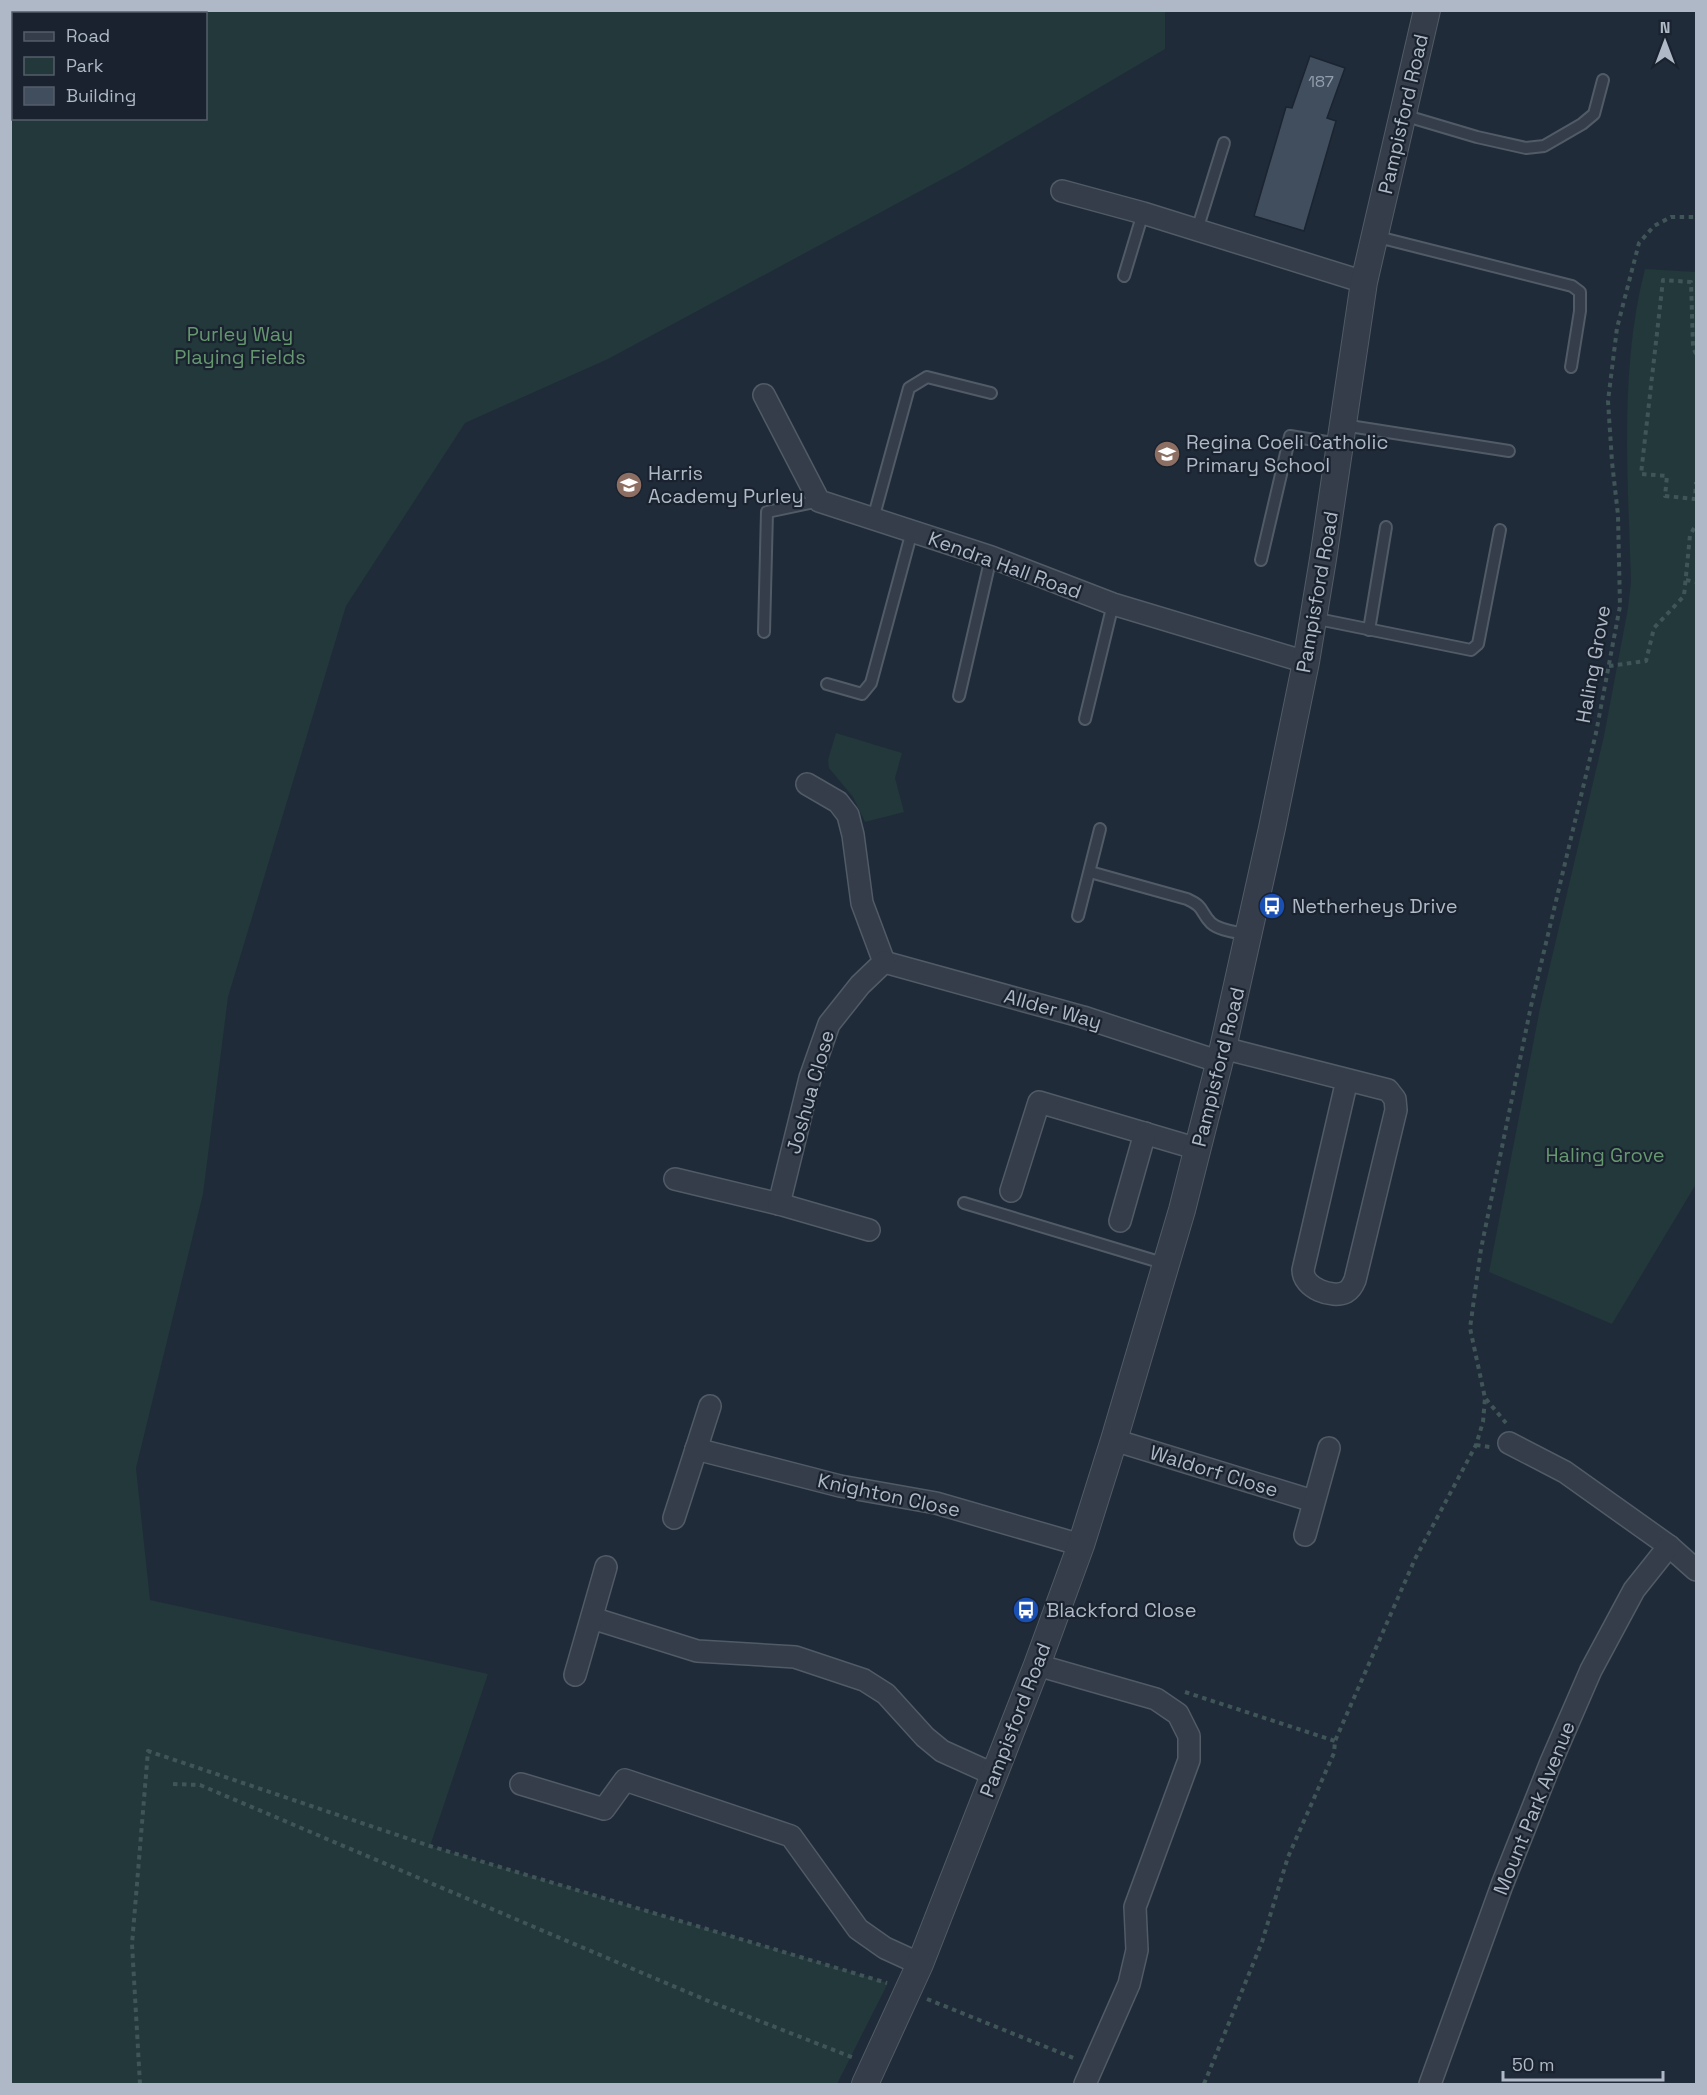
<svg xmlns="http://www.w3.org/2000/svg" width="1707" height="2095" font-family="'Space Grotesk',sans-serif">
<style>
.green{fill:#22383a;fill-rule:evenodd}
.building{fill:#414e5e;stroke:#1b2430;stroke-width:1.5}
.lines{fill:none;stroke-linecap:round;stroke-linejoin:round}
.service-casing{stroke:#515b67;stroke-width:14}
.minor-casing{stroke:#515b67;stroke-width:24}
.tertiary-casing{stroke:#515b67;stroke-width:28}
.path{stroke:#405557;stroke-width:4;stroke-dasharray:4.5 4.5;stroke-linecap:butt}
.service{stroke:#343d49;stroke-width:10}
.minor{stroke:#343d49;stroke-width:21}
.tertiary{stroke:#343d49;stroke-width:26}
.labels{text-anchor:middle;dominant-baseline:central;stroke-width:4.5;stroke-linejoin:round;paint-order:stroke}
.number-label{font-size:16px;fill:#939eac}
.street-label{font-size:20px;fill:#aeb8c6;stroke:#19222e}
.park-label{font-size:20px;fill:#65976f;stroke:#19222e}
.poi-label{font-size:20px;fill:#aeb8c6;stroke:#19222e;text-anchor:start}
</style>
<rect width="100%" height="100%" fill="#202b39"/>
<g class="green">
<path d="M 11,10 L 1165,11 L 1165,49 L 963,168 L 608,359 L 465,423 L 346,606 L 228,997 L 203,1194 L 136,1468 L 150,1600 L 488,1674 L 430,1846 L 888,1983 L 837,2084 L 11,2084 ZM 14,14 L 206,14 L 206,118 L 14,118 Z"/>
<path d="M 1645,269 L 1696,272 L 1696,1184 L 1612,1324 L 1489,1272 L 1540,1008 L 1604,736 L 1628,608 L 1631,582 C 1628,479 1619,369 1645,269 Z"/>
<path d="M 836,733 L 902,753 L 895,778 L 904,812 L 865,822 L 853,797 L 829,768 L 828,760 Z"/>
</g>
<path class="building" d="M 1310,56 L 1345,68 L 1327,118 L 1336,121 L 1304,231 L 1254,216 L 1286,107 L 1292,108 Z"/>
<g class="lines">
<defs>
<g id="service">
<path d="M 1403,115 L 1477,137 L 1526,148 L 1544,146 L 1582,124 L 1594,114 L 1603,80"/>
<path d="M 1197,230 L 1224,143"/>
<path d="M 1374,236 L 1572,286 L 1580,292 L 1580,311 L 1571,367"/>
<path d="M 1124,276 L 1143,213"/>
<path d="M 1343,425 L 1509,451"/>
<path d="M 873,519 L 909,388 L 927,377 L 991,393"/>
<path d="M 1261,560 L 1290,436 L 1339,444"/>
<path d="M 1313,618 L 1471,650 L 1478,644 L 1500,530"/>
<path d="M 1369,630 L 1386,527"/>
<path d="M 764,632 L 767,512 L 819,501"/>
<path d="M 827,684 L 862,694 L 871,683 L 912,531"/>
<path d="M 959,696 L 991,557"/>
<path d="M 1085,719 L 1113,604"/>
<path d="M 1090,872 L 1187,899 C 1205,907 1200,912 1211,923 C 1220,931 1237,932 1249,935"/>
<path d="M 1078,916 L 1100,829"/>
<path d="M 964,1203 L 1166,1264"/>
</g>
<g id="minor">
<path d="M 1062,191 L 1143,213 L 1364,282"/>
<path d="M 764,395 L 819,501 L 991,557 L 1113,604 L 1306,662"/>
<path d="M 807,784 L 838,802 L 848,815 L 853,835 L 862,903 L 884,962"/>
<path d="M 884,962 L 1083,1017 L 1220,1062"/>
<path d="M 1223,1048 L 1388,1090 L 1395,1099 L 1396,1110 L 1355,1280 C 1353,1285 1351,1289 1346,1292 C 1332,1299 1303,1288 1303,1270 L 1347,1080"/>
<path d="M 675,1179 L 779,1204 L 869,1230"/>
<path d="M 1011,1191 L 1039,1102 L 1198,1149"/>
<path d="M 779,1204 L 810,1078 L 829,1024 L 860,985 L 884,962"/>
<path d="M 1120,1221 L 1145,1133"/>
<path d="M 1114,1440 L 1313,1501"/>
<path d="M 1509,1443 L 1565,1472 L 1669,1546 L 1696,1570"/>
<path d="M 696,1449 L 840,1486 L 936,1503 L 1081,1545"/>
<path d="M 674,1518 L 710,1406"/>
<path d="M 1305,1535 L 1329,1448"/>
<path d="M 592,1618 L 697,1651 L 795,1657 L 864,1680 L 886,1694 L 925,1737 L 942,1751 L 995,1775"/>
<path d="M 1037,1665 L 1156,1699 L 1178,1714 L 1189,1736 L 1189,1760 L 1135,1907 L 1137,1950 L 1129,1984 L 1085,2084"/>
<path d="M 575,1675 L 606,1567"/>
<path d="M 521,1784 L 604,1809 L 625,1780 L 791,1836 L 858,1929 L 885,1948 L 920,1964"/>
<path d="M 1430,2084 L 1502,1885 L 1551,1762 L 1591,1670 L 1634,1590 L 1669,1546"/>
</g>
<path id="tertiary" d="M 865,2084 L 920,1964 L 1037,1665 L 1081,1545 L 1114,1440 L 1182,1210 L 1223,1048 L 1272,828 L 1306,662 L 1323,559 L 1364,282 L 1427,10"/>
</defs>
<use href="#service" class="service-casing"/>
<use href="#minor" class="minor-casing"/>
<use href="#tertiary" class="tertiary-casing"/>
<g class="path">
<path d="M 1696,354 L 1693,347 L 1691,282 L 1663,280 L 1641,474 L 1667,476 L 1665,496 L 1695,499 L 1696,482"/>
<path d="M 1686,580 L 1696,582"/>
<path d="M 1609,666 L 1646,661 L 1654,628 L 1684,596 L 1690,535 L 1696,525"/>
<path d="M 1486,1399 L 1506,1423"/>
<path d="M 1476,1445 L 1490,1447"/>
<path d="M 1185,1692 L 1335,1741"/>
<path d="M 173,1784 L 200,1785 L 706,2000 L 854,2058"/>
<path d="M 927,1999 L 1076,2059"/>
<path d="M 140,2084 L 132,1944 L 148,1751 L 430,1846 L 887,1983"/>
<path d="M 1204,2084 L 1262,1942 L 1288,1857 L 1334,1753 L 1335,1741 L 1415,1559 L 1476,1445 L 1483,1422 L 1485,1398 L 1470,1328 L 1481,1249 L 1531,1006 L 1596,733 L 1620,606 L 1618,515 L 1612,462 L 1608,401 L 1617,328 L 1639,243 L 1654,226 L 1671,217 L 1696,217"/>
</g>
<use href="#service" class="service"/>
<use href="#minor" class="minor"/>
<use href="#tertiary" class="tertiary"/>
</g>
<defs>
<symbol id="school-disc" viewBox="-11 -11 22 22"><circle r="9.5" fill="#8d6e63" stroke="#19222e"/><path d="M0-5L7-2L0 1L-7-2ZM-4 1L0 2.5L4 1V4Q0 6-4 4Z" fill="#fff"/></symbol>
<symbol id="bus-disc" viewBox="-11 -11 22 22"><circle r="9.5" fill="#1a4fb4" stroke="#19222e"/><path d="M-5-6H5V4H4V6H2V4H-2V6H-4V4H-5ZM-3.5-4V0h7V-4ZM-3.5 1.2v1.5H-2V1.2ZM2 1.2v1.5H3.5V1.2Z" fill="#fff"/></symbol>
</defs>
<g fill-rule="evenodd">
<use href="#school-disc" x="1152" y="439" width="30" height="30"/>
<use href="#school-disc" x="614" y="470" width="30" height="30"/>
<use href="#bus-disc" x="1257" y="891" width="30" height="30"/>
<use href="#bus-disc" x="1011" y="1595" width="30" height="30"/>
</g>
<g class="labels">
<g class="number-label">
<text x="1321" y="81">187</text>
</g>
<g class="street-label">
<text transform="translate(1403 114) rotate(-77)">Pampisford Road</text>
<text transform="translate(1005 565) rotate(20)">Kendra Hall Road</text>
<text transform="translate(1317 592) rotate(-80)">Pampisford Road</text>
<text transform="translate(1593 664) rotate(-80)">Haling Grove</text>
<text transform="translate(1053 1009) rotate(16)">Allder Way</text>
<text transform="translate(1218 1067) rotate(-76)">Pampisford Road</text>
<text transform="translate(810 1092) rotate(-74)">Joshua Close</text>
<text transform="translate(1214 1471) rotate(17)">Waldorf Close</text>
<text transform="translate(889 1495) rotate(12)">Knighton Close</text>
<text transform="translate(1015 1720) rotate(-69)">Pampisford Road</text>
<text transform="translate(1534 1808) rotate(-68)">Mount Park Avenue</text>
</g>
<g class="park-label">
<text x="240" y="334">Purley Way<tspan x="240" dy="23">Playing Fields</tspan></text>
<text x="1605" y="1155">Haling Grove</text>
</g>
<g class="poi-label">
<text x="1186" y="442">Regina Coeli Catholic<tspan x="1186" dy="23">Primary School</tspan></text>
<text x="648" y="473">Harris<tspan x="648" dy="23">Academy Purley</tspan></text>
<text x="1292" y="906">Netherheys Drive</text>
<text x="1046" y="1610">Blackford Close</text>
</g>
</g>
<rect width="1707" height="2095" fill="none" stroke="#aeb8c6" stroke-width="24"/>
<rect x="12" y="12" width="195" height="108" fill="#19222e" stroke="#555e6b" stroke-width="1.5"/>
<rect x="24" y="32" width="30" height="9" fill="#343d49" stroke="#555e6b" stroke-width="1.5"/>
<text x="66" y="42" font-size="18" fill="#aeb8c6">Road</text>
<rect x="24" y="57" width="30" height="18" fill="#22383a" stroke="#555e6b" stroke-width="1.5"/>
<text x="66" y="72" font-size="18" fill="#aeb8c6">Park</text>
<rect x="24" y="87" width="30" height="18" fill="#414e5e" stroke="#555e6b" stroke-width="1.5"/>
<text x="66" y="102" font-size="18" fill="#aeb8c6">Building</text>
<g transform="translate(1665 42)" stroke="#19222e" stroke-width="4.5" paint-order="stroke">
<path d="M0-4.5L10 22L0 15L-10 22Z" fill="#aeb8c6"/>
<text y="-9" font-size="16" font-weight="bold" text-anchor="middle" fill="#aeb8c6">N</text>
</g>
<path d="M1503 2071v9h160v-9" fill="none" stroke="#aeb8c6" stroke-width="3"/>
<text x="1512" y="2071" font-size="18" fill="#aeb8c6" stroke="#19222e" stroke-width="4.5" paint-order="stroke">50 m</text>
</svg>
